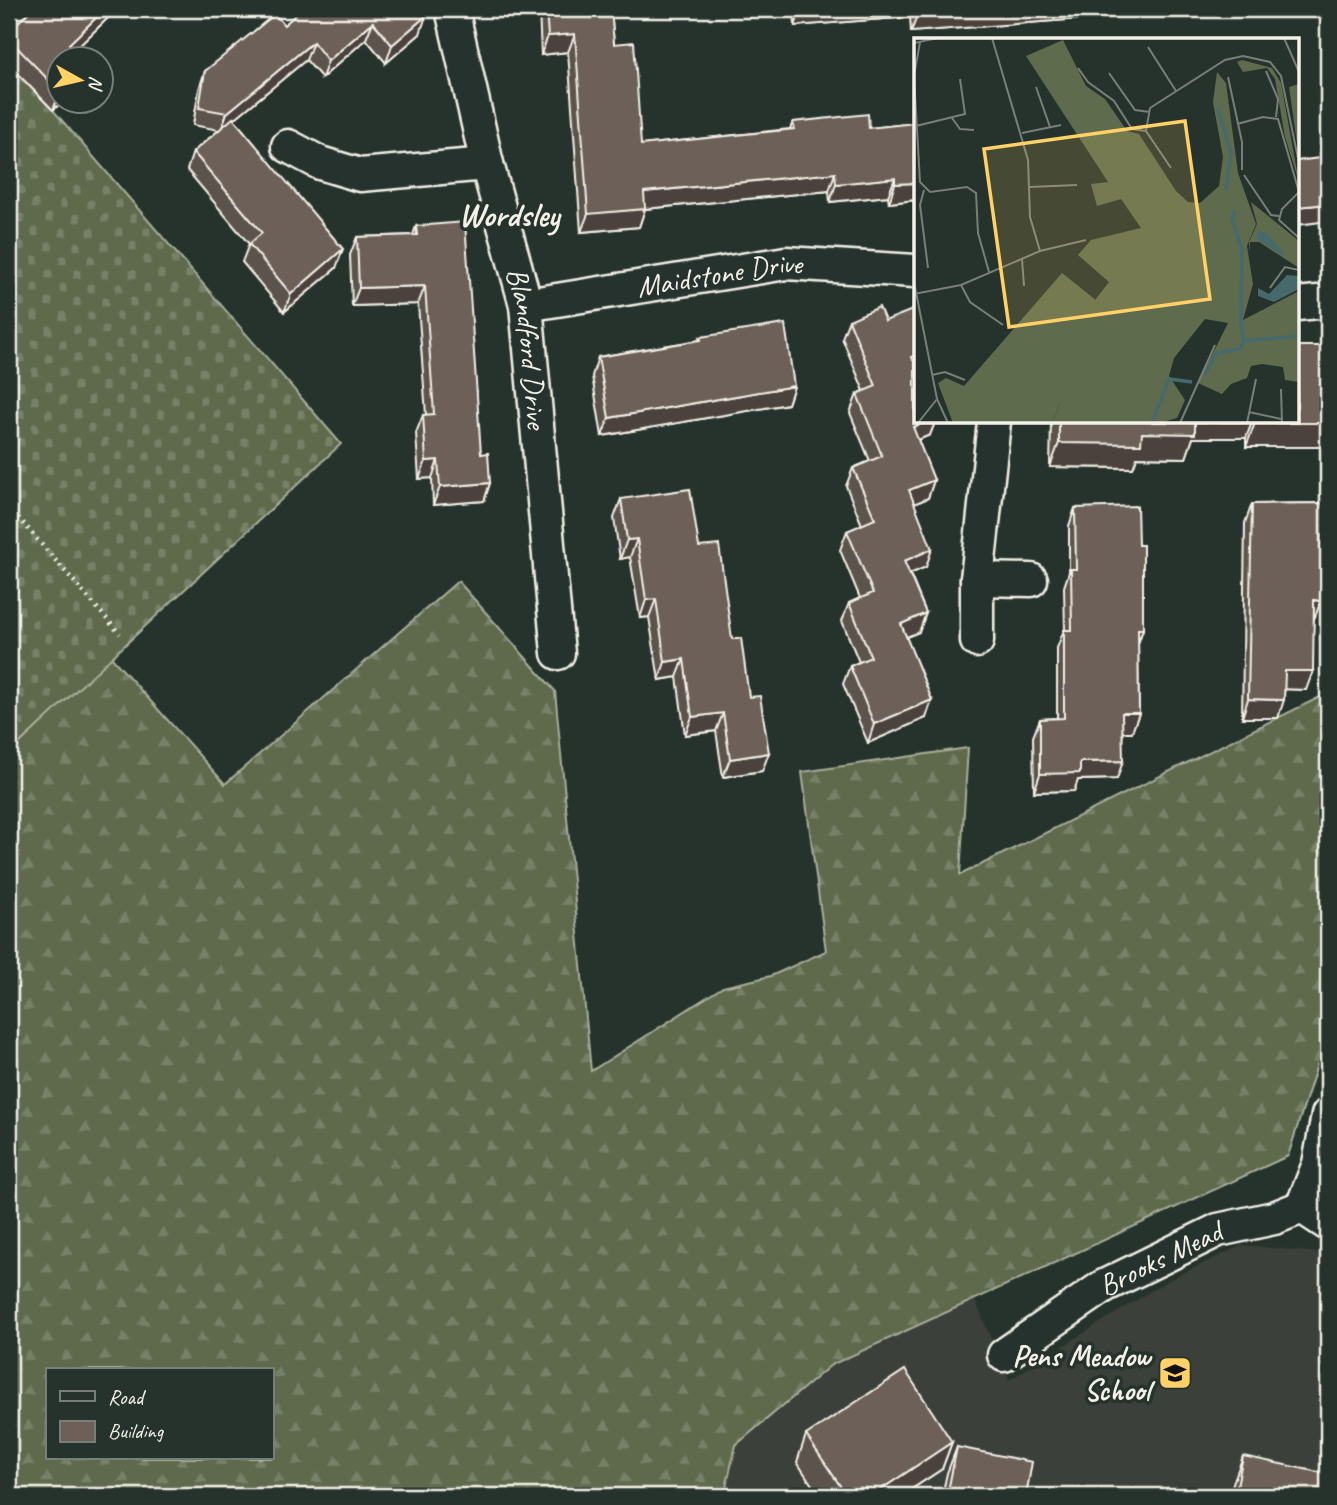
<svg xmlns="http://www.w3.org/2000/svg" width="1337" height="1505" font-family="Caveat,sans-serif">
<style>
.built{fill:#3b403a}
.forest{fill:url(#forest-firs);stroke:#a9ae9a;stroke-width:2;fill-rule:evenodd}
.cemetery{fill:url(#cemetery-stones);stroke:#a9ae9a;stroke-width:2}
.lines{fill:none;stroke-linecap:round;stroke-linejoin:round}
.street-casing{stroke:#f4f1e8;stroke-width:37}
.path{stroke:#f4f1e8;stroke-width:4.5;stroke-dasharray:2 5;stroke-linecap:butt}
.street{stroke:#26332d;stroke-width:32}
.wall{fill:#5d534d;stroke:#f4f1e8;stroke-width:2}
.shaded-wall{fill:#4c433e;stroke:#f4f1e8;stroke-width:2}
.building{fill:#6c6059;stroke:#f4f1e8;stroke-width:2}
.labels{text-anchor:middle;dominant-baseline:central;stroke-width:7;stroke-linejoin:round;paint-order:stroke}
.street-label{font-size:30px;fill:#f4f1e8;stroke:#26332d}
.poi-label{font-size:30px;font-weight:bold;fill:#f4f1e8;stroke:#26332d;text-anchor:end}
.quarter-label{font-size:33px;font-weight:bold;fill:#f4f1e8;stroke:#26332d}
.inset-river{fill:none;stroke:#46696c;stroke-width:3.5}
.inset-road{fill:none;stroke:#787f78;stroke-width:2}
.view{fill:#ffd166;fill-opacity:0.15;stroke:#ffd166;stroke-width:3.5}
.inset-edge{fill:none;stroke:#f4f1e8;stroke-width:3.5}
</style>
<defs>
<pattern id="forest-firs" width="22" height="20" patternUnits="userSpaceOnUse" patternTransform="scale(1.75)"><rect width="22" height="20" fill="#5e6b4d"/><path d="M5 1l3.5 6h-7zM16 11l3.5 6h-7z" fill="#768167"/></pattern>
<pattern id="cemetery-stones" width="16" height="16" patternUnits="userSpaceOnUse" patternTransform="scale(1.75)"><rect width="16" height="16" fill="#5e6b4d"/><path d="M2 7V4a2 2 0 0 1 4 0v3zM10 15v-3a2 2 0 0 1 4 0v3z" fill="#768167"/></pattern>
</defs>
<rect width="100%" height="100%" fill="#26332d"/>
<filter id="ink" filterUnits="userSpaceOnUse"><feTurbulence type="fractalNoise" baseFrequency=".0143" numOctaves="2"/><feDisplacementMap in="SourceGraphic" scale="14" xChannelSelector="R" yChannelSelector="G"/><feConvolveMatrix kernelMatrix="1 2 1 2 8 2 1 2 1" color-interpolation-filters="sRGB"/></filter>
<g filter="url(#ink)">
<path class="built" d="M 1242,1245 L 1320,1253 L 1328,1270 L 1328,1496 L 724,1496 L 736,1445 L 831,1366 L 975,1300 L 1009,1380 L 1167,1281 Z"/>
<path class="forest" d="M 458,581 L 555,691 L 591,1071 L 723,987 L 771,976 L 826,951 L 802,772 L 968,748 L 960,875 L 1328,693 L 1328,1059 L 1317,1065 L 1288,1156 L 831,1365 L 736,1445 L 724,1496 L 9,1496 L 9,753 L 111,657 L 225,784 ZM 47,1370 L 271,1370 L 271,1458 L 47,1458 Z"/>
<path class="cemetery" d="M 9,65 L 53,110 L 341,444 L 9,753 Z"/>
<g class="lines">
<defs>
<g id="street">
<path id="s1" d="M 452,9 L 487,164 L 526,305 L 558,653"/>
<path d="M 288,146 L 320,163 L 360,175 L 487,164"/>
<path d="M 1297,304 L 1328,301"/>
<path id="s2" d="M 526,305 L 786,263 L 915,271"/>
<path d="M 977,579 L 1031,580"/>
<path d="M 977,641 L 977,579 L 994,422"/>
<path d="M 1302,1207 L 1319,1164 L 1328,1115"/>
<path d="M 1302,1207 L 1328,1224"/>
<path id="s3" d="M 1004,1355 L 1104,1286 L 1218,1230 L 1274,1218 L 1302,1207"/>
</g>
</defs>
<use href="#street" class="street-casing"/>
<path class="path" d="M 9,507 L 120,634"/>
<use href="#street" class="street"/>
</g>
<g class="wall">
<path d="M 117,9 L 75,50 L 60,102 L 62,102 L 53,110 L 9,65 L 9,31 Z"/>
<path d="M 420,9 L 420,34 L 386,63 L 366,39 L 322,78 L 306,60 L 234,119 L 336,268 L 284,312 L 242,262 L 249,244 L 187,170 L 193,152 L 219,130 L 193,125 L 199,89 L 205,71 L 284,25 Z"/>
<path d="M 539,9 L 611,9 L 614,44 L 641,145 L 790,129 L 793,122 L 869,128 L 915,123 L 915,200 L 889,203 L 888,196 L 830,202 L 829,191 L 645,209 L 639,227 L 581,232 L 568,52 L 541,55 Z"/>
<path d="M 794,9 L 1110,9 L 1107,17 L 911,32 L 910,17 L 795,26 Z"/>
<path d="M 416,226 L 490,483 L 484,501 L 433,505 L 432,478 L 419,479 L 416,433 L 423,415 L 426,415 L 418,304 L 352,306 L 350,255 L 357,237 L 413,235 Z"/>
<path d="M 849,320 L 885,321 L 915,422 L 935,422 L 930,435 L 918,440 L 934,480 L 928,498 L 914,504 L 926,567 L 910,574 L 926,613 L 919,632 L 906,637 L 926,718 L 868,743 L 843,684 L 850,666 L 859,662 L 842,621 L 849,603 L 860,598 L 840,550 L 847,531 L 862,525 L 846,486 L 853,468 L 870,461 L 850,413 L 857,394 L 864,391 L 842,338 Z"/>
<path d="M 700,337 L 794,386 L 788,404 L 602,436 L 592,376 L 598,357 L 699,340 Z"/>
<path d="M 1051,422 L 1297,422 L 1246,447 L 1246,438 L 1193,438 L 1186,458 L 1137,457 L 1133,468 L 1050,467 Z"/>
<path d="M 621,499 L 699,547 L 732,639 L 749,697 L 762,771 L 723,777 L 716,731 L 685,735 L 677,677 L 659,680 L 649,617 L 640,618 L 630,557 L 620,559 L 614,518 Z"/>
<path d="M 1328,503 L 1328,539 L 1323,554 L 1321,554 L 1321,601 L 1314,619 L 1306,690 L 1285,689 L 1278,718 L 1242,718 L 1245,523 L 1252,504 Z"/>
<path d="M 1075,508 L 1138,545 L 1143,629 L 1138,644 L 1139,713 L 1132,732 L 1123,732 L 1117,779 L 1078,780 L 1074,791 L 1034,792 L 1033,737 L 1040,719 L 1057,718 L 1057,648 L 1064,630 L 1065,630 L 1064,587 L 1069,572 L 1069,526 Z"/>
<path d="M 806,1435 L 952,1442 L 942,1469 L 901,1496 L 819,1496 L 797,1462 Z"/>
<path d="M 957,1447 L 1026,1496 L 942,1496 L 947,1473 Z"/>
<path d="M 1243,1456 L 1328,1496 L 1231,1496 L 1233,1483 Z"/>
</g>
<g class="shaded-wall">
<path d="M 105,9 L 117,9 L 65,60 L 69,44 Z"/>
<path d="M 801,9 L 913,9 L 910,17 L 795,26 Z"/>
<path d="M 983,9 L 1110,9 L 1107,17 L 911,32 L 918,14 Z"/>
<path d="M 426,16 L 420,34 L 386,63 L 392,45 Z"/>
<path d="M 373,22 L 366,39 L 322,78 L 328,61 Z"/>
<path d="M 575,34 L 568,52 L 541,55 L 548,36 Z"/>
<path d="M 313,42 L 306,60 L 221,130 L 227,113 Z"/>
<path d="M 60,92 L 60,102 L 62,102 L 53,110 Z"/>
<path d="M 835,173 L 829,191 L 645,209 L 639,227 L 581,232 L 588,214 L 644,192 Z"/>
<path d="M 895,178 L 888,196 L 830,202 L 836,184 Z"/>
<path d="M 915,183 L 915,200 L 889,203 L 895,184 Z"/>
<path d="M 1328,204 L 1328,221 L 1297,225 L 1297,207 Z"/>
<path d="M 343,249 L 336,268 L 284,312 L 291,294 Z"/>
<path d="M 425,286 L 418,304 L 352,306 L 359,288 Z"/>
<path d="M 794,386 L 788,404 L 602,436 L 609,418 Z"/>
<path d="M 925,422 L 935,422 L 930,435 L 906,445 L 913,427 Z"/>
<path d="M 1192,422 L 1252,422 L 1246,438 L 1193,438 L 1186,458 L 1137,457 L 1133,468 L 1050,467 L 1059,443 L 1142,433 Z"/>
<path d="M 1255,423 L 1328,423 L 1328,447 L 1246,447 Z"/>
<path d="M 438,460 L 432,478 L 419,479 L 426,461 Z"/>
<path d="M 934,480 L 928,498 L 902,509 L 909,490 Z"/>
<path d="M 490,483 L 484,501 L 433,505 L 440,487 Z"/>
<path d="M 1322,535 L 1328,535 L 1328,539 L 1323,554 L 1315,554 Z"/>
<path d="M 637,539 L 630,557 L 620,559 L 627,540 Z"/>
<path d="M 932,549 L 926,567 L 898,579 L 904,561 Z"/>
<path d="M 656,599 L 649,617 L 640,618 L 646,600 Z"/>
<path d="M 1314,600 L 1321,601 L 1314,619 Z"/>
<path d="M 926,613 L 919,632 L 894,642 L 901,624 Z"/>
<path d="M 1138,629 L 1143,629 L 1136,647 Z"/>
<path d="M 684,659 L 677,677 L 659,680 L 665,662 Z"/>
<path d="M 1285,671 L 1313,671 L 1306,690 L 1279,689 Z"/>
<path d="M 1248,699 L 1284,700 L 1278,718 L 1242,718 Z"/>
<path d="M 932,700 L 926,718 L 868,743 L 874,724 Z"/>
<path d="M 723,713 L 716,731 L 685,735 L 692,717 Z"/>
<path d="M 1122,713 L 1139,713 L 1132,732 L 1116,732 Z"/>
<path d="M 769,753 L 762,771 L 723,777 L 730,759 Z"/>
<path d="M 1123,761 L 1117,779 L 1078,780 L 1074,791 L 1034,792 L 1040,774 L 1080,762 Z"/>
<path d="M 952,1442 L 942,1469 L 901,1496 L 871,1496 Z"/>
</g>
<g class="building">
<path d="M 32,9 L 105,9 L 69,44 L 84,60 L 60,60 L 60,92 L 9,39 L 9,31 Z"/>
<path d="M 302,9 L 420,9 L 426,16 L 392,45 L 373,22 L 328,61 L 313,42 L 227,113 L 199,108 L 205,71 L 275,14 L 284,25 Z"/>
<path d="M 546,9 L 611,9 L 614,44 L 634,42 L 641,145 L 794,129 L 793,122 L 868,114 L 869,128 L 915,123 L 915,183 L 895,184 L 895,178 L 836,184 L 835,173 L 644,192 L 645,209 L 588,214 L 575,34 L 548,36 Z"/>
<path d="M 918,9 L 983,9 L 918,14 Z"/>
<path d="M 233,118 L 343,249 L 291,294 L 249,244 L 262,233 L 193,152 Z"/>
<path d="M 1328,157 L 1328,204 L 1297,207 L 1297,161 Z"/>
<path d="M 465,222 L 481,454 L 488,453 L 490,483 L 440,487 L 438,460 L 426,461 L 423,415 L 434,414 L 425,286 L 359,288 L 357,237 L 417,235 L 416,226 Z"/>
<path d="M 879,307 L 885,321 L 915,309 L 915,355 L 912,357 L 915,365 L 915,422 L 925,422 L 913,427 L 934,480 L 909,490 L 932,549 L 904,561 L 926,613 L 901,624 L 932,700 L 874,724 L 850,666 L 871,657 L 849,603 L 873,593 L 847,531 L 875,519 L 853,468 L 882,456 L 857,394 L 876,386 L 849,320 Z"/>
<path d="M 785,324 L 794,386 L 609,418 L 598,357 L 701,340 L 700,337 Z"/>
<path d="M 1297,346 L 1328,346 L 1328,423 L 1255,423 L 1255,422 L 1297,422 Z"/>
<path d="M 1059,422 L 1195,422 L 1195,434 L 1142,433 L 1141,444 L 1059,443 Z"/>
<path d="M 690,489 L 699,547 L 719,545 L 732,639 L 741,638 L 749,697 L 760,696 L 769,753 L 730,759 L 723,713 L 692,717 L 684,659 L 665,662 L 656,599 L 646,600 L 637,539 L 627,540 L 621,499 Z"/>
<path d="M 1328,503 L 1328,535 L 1322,535 L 1321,601 L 1314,600 L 1313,671 L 1285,671 L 1284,700 L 1248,699 L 1252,504 Z"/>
<path d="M 1137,506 L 1138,545 L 1143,545 L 1143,629 L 1138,629 L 1139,713 L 1122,713 L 1123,761 L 1080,762 L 1080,773 L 1040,774 L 1040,719 L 1064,718 L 1064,630 L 1072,630 L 1071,569 L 1076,569 L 1075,508 Z"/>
<path d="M 905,1370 L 952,1442 L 871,1496 L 847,1496 L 806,1435 Z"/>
<path d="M 957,1447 L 1032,1462 L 1026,1496 L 947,1496 Z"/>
<path d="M 1243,1456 L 1328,1474 L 1328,1496 L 1235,1496 Z"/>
</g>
</g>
<defs>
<symbol id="school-square" viewBox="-11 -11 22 22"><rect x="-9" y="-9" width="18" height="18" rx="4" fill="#ffd166" stroke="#26332d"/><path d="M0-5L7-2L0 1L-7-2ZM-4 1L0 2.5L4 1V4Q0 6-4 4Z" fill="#111"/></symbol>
</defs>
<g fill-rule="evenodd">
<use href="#school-square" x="1156" y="1354" width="38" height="38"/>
</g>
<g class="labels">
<g class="street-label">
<text stroke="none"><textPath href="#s2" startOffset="196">Maidstone Drive</textPath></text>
<text stroke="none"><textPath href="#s1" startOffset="348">Blandford Drive</textPath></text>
<text stroke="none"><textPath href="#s3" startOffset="184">Brooks Mead</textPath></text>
</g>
<g class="poi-label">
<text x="1150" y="1356">Pens Meadow<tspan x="1150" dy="34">School</tspan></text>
</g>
<g class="quarter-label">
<text x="509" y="215">Wordsley</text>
</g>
</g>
<g transform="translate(914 38)">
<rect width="385" height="385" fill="#26332d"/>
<path d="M 328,22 L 358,30 L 367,45 L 385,144 L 371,99 L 361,41 L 353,30 L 329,34 L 323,24 ZM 337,164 L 385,203 L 385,230 L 345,204 L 336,204 L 335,215 L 335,204 L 343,186 Z" fill="#5e6b4d"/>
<path d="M 149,2 L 172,48 L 191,61 L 213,93 L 225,96 L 262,153 L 274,164 L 286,165 L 305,148 L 309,119 L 299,64 L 303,34 L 312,45 L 324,135 L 342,186 L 333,208 L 339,246 L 329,282 L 385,253 L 385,344 L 371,342 L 369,329 L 348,326 L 337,328 L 333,340 L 317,346 L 308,356 L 284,345 L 314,285 L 291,281 L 260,320 L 255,338 L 271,362 L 263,380 L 246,385 L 138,385 L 146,365 L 217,291 L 181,262 L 195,244 L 164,217 L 177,202 L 227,190 L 207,161 L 183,168 L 177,146 L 194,144 L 112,18 Z" fill="#5e6b4d"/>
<path d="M 148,235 L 218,291 L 154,362 L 146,365 L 138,385 L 39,385 L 24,345 L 32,340 L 50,348 Z" fill="#5e6b4d"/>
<path d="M 385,46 L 385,119 L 375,49 Z" fill="#5e6b4d"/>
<path d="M 351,194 L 369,214 L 370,218 L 343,201 L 343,195 ZM 373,237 L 385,238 L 385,251 L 360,264 L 344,258 L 344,250 L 355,256 Z" fill="#46696c"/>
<path class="inset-river" d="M 304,71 L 317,115 L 312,152M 321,173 L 318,180 L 328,213 L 327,286 L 330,303M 291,337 L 303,315 L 326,311 L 330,303 L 385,298M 238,385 L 255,341 L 278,344"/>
<path class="inset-road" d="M 78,0 L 114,122 L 116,179 L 126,213M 370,0 L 385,34M 6,4 L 0,38 L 6,144 L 16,154 L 53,149 L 62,155 L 64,195 L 75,234M 0,5 L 24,0M 234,9 L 262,53M 164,30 L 174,44 L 200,63 L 218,91 L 232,93M 352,33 L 364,61 L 362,79M 195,35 L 221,72 L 236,74M 314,39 L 328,104 L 328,132M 122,49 L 136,89M 38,80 L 46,91 L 60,92M 323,86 L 349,79 L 364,81 L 385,154 L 368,171 L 365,182 L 385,200M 2,88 L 51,76 L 46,41M 108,95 L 147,87M 257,130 L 232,93 L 236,70 L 311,22 L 329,18 L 356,24 L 367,38 L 385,125M 330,137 L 357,177 L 365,178M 115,149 L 163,147M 10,152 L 6,167 L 14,230M 108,221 L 110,248M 0,244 L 23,361 L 34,385M 47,247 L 56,264 L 89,287M 356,250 L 371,229 L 385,232M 0,256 L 47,247 L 126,213 L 172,202M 18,337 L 31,334 L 51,342M 367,351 L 368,385M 335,374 L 367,381M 4,385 L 23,361M 266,385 L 301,307M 333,385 L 342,341"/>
<path class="view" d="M 271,83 L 296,261 L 95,289 L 70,111 Z"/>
<rect width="385" height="385" class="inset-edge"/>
</g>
<rect width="1337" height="1505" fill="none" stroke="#26332d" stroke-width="35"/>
<rect x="18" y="18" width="1302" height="1470" fill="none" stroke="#f4f1e8" stroke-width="2.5" filter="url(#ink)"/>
<rect x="46" y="1368" width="228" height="91" fill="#26332d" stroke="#787f78" stroke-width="2"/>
<rect x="60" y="1391" width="35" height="10" fill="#26332d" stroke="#787f78" stroke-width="2"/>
<text x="108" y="1404" font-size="21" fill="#f4f1e8">Road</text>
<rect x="60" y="1421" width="35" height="21" fill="#6c6059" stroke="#787f78" stroke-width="2"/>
<text x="108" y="1438" font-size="21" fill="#f4f1e8">Building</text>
<g transform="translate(80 80) rotate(98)"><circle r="33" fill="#26332d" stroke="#787f78" stroke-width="2"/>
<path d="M0-5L12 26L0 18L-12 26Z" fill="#ffd166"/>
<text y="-10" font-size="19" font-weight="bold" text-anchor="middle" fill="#f4f1e8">N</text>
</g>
</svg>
